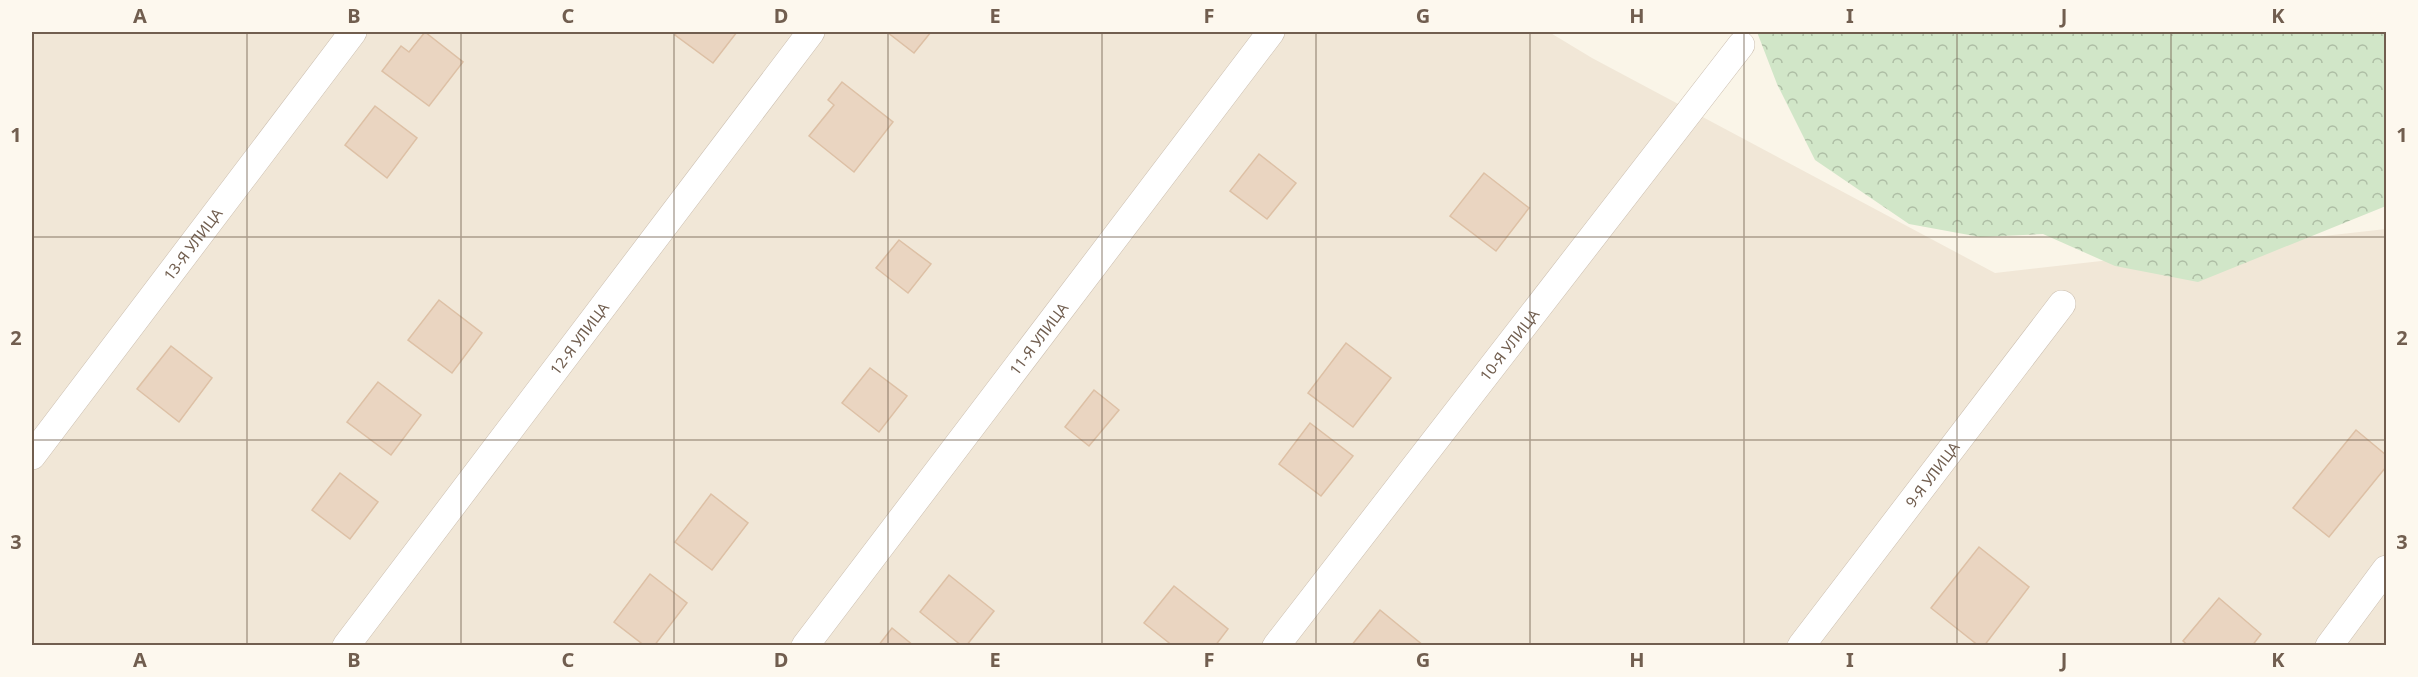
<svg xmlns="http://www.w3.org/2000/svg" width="2418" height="677" font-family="'Noto Sans',sans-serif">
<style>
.residential{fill:#f1e7d7}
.forest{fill:url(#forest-crowns)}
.building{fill:#ead5c1;stroke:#ddc0a5;stroke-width:1.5}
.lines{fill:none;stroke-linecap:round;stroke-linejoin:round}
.street-casing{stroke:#cbbeaf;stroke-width:28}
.street{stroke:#fff;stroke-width:27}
.grid{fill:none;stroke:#715e4f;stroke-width:1.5;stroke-opacity:0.55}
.labels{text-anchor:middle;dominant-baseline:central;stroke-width:6;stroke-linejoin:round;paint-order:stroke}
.street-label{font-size:15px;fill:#715e4f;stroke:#fdf8ee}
.neatline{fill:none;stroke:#715e4f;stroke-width:2}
.grid-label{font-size:20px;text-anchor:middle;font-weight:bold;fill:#715e4f}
</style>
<defs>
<pattern id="forest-crowns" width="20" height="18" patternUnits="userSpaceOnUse" patternTransform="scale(1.5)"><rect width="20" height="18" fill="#d1e6c8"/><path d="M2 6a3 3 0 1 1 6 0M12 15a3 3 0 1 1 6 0" fill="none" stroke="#aebea5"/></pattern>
</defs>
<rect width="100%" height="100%" fill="#faf5e8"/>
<path class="residential" d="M 32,32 L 1549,32 L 1592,58 L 1995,273 L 2386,229 L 2386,645 L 32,645 Z"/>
<path class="forest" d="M 1757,32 L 2386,32 L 2386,206 L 2198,282 L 2115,266 L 2043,234 L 1980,237 L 1909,224 L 1815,160 L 1777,84 Z"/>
<g class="building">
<path d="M 425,32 L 463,62 L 429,106 L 382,71 L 401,46 L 409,52 Z"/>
<path d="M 677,32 L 737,32 L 713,63 L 675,35 Z"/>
<path d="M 887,32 L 931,32 L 914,53 Z"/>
<path d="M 842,82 L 893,122 L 854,172 L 809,136 L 834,105 L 828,100 Z"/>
<path d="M 375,106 L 417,138 L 387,178 L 345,145 Z"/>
<path d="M 1259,154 L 1296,183 L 1267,219 L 1230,191 Z"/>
<path d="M 1484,173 L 1529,208 L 1496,251 L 1450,216 Z"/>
<path d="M 899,240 L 931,264 L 908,293 L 876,268 Z"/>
<path d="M 439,300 L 482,333 L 452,373 L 408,340 Z"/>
<path d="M 1346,343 L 1391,378 L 1353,427 L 1308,393 Z"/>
<path d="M 171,346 L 212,378 L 179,422 L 137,389 Z"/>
<path d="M 870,368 L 907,396 L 879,432 L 842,403 Z"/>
<path d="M 378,382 L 421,415 L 391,455 L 347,422 Z"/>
<path d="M 1094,390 L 1119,410 L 1089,446 L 1065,427 Z"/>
<path d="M 1310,423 L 1353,456 L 1321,496 L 1279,464 Z"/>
<path d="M 2356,430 L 2386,455 L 2386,467 L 2329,537 L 2293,508 Z"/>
<path d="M 340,473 L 378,502 L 350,539 L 312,510 Z"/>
<path d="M 711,494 L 748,523 L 712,570 L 675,542 Z"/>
<path d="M 1979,547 L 2029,587 L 1984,646 L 1979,646 L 1931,608 Z"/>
<path d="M 650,574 L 687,603 L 654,646 L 645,646 L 614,622 Z"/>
<path d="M 949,575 L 994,611 L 966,646 L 962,646 L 920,612 Z"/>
<path d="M 1174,586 L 1228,629 L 1215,646 L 1173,646 L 1144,623 Z"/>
<path d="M 2219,598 L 2261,634 L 2252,646 L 2189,646 L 2183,641 Z"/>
<path d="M 1380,610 L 1424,646 L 1351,646 Z"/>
<path d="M 892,628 L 914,646 L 878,646 Z"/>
</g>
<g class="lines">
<defs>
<g id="street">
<path id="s1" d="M 32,456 L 353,32"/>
<path id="s2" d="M 346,646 L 811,32"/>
<path id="s3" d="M 805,646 L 1271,32"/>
<path id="s4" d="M 1276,646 L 1741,45"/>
<path id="s5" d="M 1801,646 L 2062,304"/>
<path d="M 2329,646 L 2386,569"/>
</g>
</defs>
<use href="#street" class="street-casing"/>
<use href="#street" class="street"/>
</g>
<path class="grid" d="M 247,32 L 247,646M 461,32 L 461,646M 674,32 L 674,646M 888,32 L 888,646M 1102,32 L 1102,646M 1316,32 L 1316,646M 1530,32 L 1530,646M 1744,32 L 1744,646M 1957,32 L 1957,646M 2171,32 L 2171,646M 32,237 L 2386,237M 32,440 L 2386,440"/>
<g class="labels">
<g class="street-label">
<text stroke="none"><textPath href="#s1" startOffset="266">13-Я УЛИЦА</textPath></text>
<text stroke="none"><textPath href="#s2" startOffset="386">12-Я УЛИЦА</textPath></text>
<text stroke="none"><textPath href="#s3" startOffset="386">11-Я УЛИЦА</textPath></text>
<text stroke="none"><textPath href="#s4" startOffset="381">10-Я УЛИЦА</textPath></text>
<text stroke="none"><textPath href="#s5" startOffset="216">9-Я УЛИЦА</textPath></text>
</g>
</g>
<rect width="2418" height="677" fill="none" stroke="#fdf8ee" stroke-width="66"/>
<rect x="33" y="33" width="2352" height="611" class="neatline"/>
<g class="grid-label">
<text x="140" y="23">A</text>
<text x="354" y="23">B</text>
<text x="568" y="23">C</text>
<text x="781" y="23">D</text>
<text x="995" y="23">E</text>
<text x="1209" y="23">F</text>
<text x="1423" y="23">G</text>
<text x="1637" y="23">H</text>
<text x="1850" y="23">I</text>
<text x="2064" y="23">J</text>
<text x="2278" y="23">K</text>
<text x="16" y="142">1</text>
<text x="2402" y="142">1</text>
<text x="16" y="345">2</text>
<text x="2402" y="345">2</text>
<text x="16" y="549">3</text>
<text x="2402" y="549">3</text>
<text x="140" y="667">A</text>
<text x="354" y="667">B</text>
<text x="568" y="667">C</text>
<text x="781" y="667">D</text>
<text x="995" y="667">E</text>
<text x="1209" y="667">F</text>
<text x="1423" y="667">G</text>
<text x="1637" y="667">H</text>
<text x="1850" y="667">I</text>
<text x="2064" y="667">J</text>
<text x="2278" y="667">K</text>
</g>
</svg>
